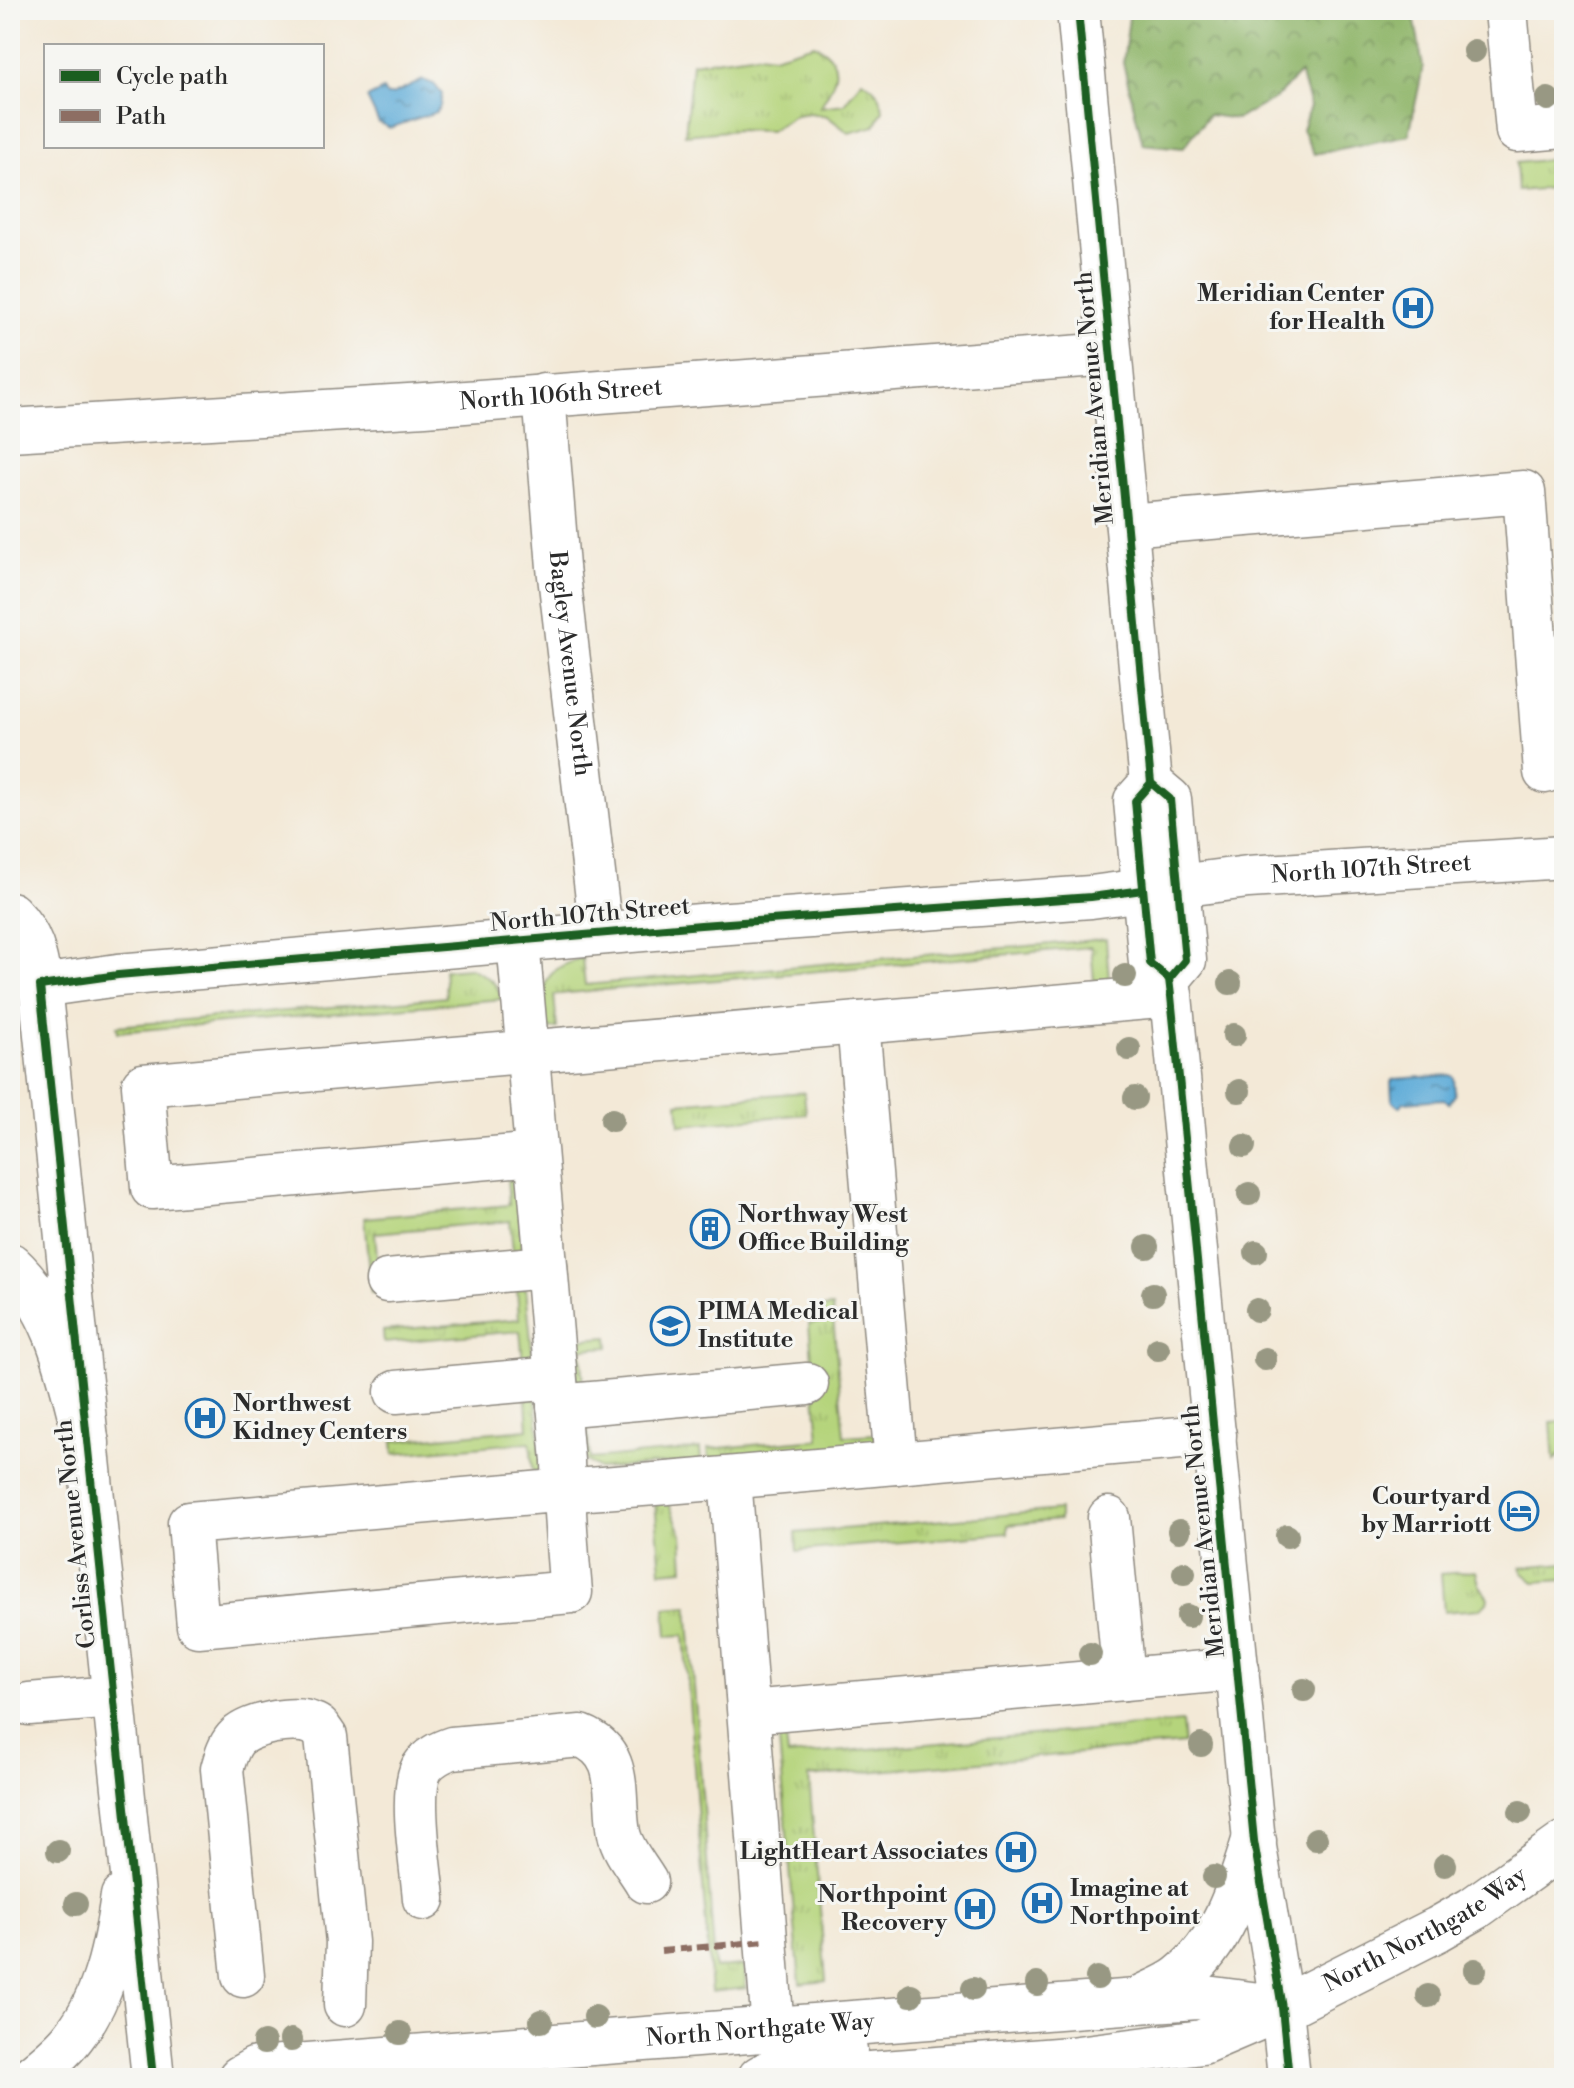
<svg xmlns="http://www.w3.org/2000/svg" width="1574" height="2088" font-family="'Libre Bodoni',serif">
<style>
.grass{fill:url(#grass-tufts);stroke:#708053;stroke-width:2}
.forest{fill:url(#forest-crowns);stroke:#5e704b;stroke-width:2}
.water{fill:url(#water-ripples);stroke:#456c82;stroke-width:2}
.lines{fill:none;stroke-linecap:round;stroke-linejoin:round}
.minor-casing{stroke:#8f8a81;stroke-width:45}
.major-casing{stroke:#8f8a81;stroke-width:47}
.highway-casing{stroke:#8f8a81;stroke-width:47}
.minor{stroke:#fff;stroke-width:42}
.major{stroke:#fff;stroke-width:44}
.highway{stroke:#fff;stroke-width:44}
.quiet{stroke:#8d6e63;stroke-width:6;stroke-dasharray:12 6;stroke-linecap:butt}
.cycleway-casing{stroke:#f6f6f2;stroke-width:13}
.cycleway{stroke:#1b5e20;stroke-width:8}
.tree{fill:#989883}
.labels{text-anchor:middle;dominant-baseline:central;stroke-width:6;stroke-linejoin:round;paint-order:stroke}
.poi-label{font-size:24px;font-weight:bold;fill:#2b2b2b;stroke:#f6f6f2;text-anchor:end}
.street-label{font-size:24px;fill:#2b2b2b;stroke:#f6f6f2}
</style>
<defs>
<pattern id="grass-tufts" width="24" height="20" patternUnits="userSpaceOnUse" patternTransform="scale(2)"><rect width="24" height="20" fill="#b5d47b"/><path d="M3 7l-1-3M5 7V3M7 7l1-3M15 17l-1-3M17 17v-4M19 17l1-3" fill="none" stroke="#9cb66a"/></pattern>
<pattern id="forest-crowns" width="20" height="18" patternUnits="userSpaceOnUse" patternTransform="scale(2)"><rect width="20" height="18" fill="#90b66b"/><path d="M2 6a3 3 0 1 1 6 0M12 15a3 3 0 1 1 6 0" fill="none" stroke="#769458"/></pattern>
<pattern id="water-ripples" width="26" height="14" patternUnits="userSpaceOnUse" patternTransform="scale(2)"><rect width="26" height="14" fill="#5facd8"/><path d="M2 4q2-2 4 0t4 0M15 11q2-2 4 0t4 0" fill="none" stroke="#4f8caf"/></pattern>
</defs>
<rect width="100%" height="100%" fill="#f6f6f2"/>
<filter id="ink" filterUnits="userSpaceOnUse"><feTurbulence type="fractalNoise" baseFrequency=".0125" numOctaves="2"/><feDisplacementMap in="SourceGraphic" scale="16" xChannelSelector="R" yChannelSelector="G"/><feConvolveMatrix kernelMatrix="1 2 1 2 8 2 1 2 1" color-interpolation-filters="sRGB"/></filter>
<filter id="wash" filterUnits="userSpaceOnUse"><feTurbulence type="fractalNoise" baseFrequency=".006" numOctaves="4" result="noise"/><feDisplacementMap in="SourceGraphic" scale="32" xChannelSelector="R" yChannelSelector="G"/><feGaussianBlur stdDeviation="1.8" result="paint"/><feColorMatrix in="noise" values="0 0 0 0 0 0 0 0 0 0 0 0 0 0 0 0 0 1.4 0 .05"/><feComposite in="paint" operator="in"/></filter>
<g filter="url(#wash)">
<rect width="100%" height="100%" fill="#f3e9d7"/>
<g class="grass">
<path d="M 814,44 C 847,61 836,82 820,107 L 844,104 L 862,80 C 876,88 880,94 883,110 L 875,126 L 849,133 L 827,116 L 810,113 L 796,115 L 770,131 L 737,130 L 685,135 L 692,63 L 759,54 L 773,56 Z"/>
<path d="M 1564,158 L 1564,187 L 1518,191 L 1516,163 Z"/>
<path d="M 1106,939 L 1109,979 L 1094,981 L 1091,947 L 569,993 L 554,995 L 557,1028 L 546,1029 C 543,989 537,971 582,958 L 585,985 Z"/>
<path d="M 470,968 C 484,975 499,981 501,999 L 118,1032 L 117,1026 L 446,997 L 444,970 Z"/>
<path d="M 804,1092 L 806,1114 L 680,1125 L 678,1103 Z"/>
<path d="M 507,1176 L 516,1176 L 523,1251 L 513,1251 L 510,1221 L 375,1233 L 380,1292 L 371,1293 L 364,1218 L 509,1205 Z"/>
<path d="M 526,1288 L 533,1361 L 523,1362 L 520,1331 L 384,1343 L 383,1331 L 519,1319 L 517,1289 Z"/>
<path d="M 832,1307 L 844,1436 L 875,1434 L 876,1446 L 709,1460 L 708,1449 L 819,1439 L 809,1324 L 824,1322 L 823,1308 Z"/>
<path d="M 608,1337 L 609,1347 L 581,1349 L 584,1386 L 577,1386 L 573,1340 Z"/>
<path d="M 536,1398 L 542,1471 L 533,1472 L 530,1442 L 394,1454 L 393,1441 L 528,1429 L 526,1399 Z"/>
<path d="M 1564,1421 L 1564,1450 L 1554,1461 L 1551,1422 Z"/>
<path d="M 587,1422 L 590,1459 L 700,1449 L 701,1461 L 599,1469 L 584,1459 L 581,1423 Z"/>
<path d="M 668,1502 L 682,1535 L 684,1569 L 661,1571 L 655,1503 Z"/>
<path d="M 1059,1510 L 1059,1520 L 1008,1525 L 1008,1533 L 797,1551 L 796,1533 Z"/>
<path d="M 1564,1563 L 1564,1580 L 1534,1582 L 1523,1573 L 1521,1567 Z"/>
<path d="M 1476,1571 L 1479,1584 L 1488,1598 L 1487,1602 L 1480,1609 L 1444,1612 L 1441,1574 Z"/>
<path d="M 688,1606 L 715,1968 L 744,1966 L 746,1988 L 711,1992 L 684,1635 L 667,1636 L 665,1608 Z"/>
<path d="M 1182,1722 L 1184,1744 L 809,1777 L 826,1981 L 800,1984 L 778,1730 L 785,1729 L 788,1756 Z"/>
</g>
<path class="forest" d="M 1130,10 L 1413,10 L 1423,67 L 1409,135 L 1314,154 L 1302,130 L 1310,106 L 1300,73 L 1275,99 L 1237,119 L 1209,115 L 1183,148 L 1143,144 L 1123,63 Z"/>
<g class="water">
<path d="M 423,80 L 434,84 L 442,94 L 440,106 L 436,112 L 390,128 L 379,123 L 367,98 L 383,90 L 386,95 L 392,95 Z"/>
<path d="M 1450,1075 L 1454,1077 L 1455,1095 L 1449,1103 L 1444,1099 L 1404,1102 L 1400,1107 L 1392,1100 L 1391,1082 L 1394,1079 Z"/>
</g>
</g>
<g filter="url(#ink)">
<g class="lines">
<defs>
<g id="minor">
<path d="M 1078,10 L 1151,783 L 1170,799 L 1185,960 L 1169,979 L 1171,996 L 1254,1841 L 1282,2008 L 1289,2078"/>
<path d="M 1506,10 L 1517,131 L 1564,127"/>
<path id="s1" d="M 544,395 L 558,567 L 601,933"/>
<path id="s2" d="M 10,430 L 425,405 L 1110,354"/>
<path d="M 1127,525 L 1524,492 L 1545,772"/>
<path d="M 1151,783 L 1135,801 L 1150,963 L 1169,979"/>
<path id="s3" d="M 1178,886 L 1248,877 L 1564,857"/>
<path d="M 518,941 L 563,1461 C 564,1505 567,1549 571,1592 L 198,1626 L 189,1523 L 544,1492 C 593,1489 642,1485 691,1481 L 1215,1435"/>
<path d="M 858,1023 L 896,1463"/>
<path d="M 536,1154 L 152,1188 L 143,1085 L 1171,996"/>
<path d="M 387,1281 L 546,1267"/>
<path d="M 396,1392 L 555,1378"/>
<path d="M 558,1406 L 807,1384"/>
<path d="M 730,1478 L 773,2029"/>
<path d="M 1109,1518 L 1124,1679"/>
<path d="M 29,1704 L 113,1697"/>
<path d="M 749,1712 L 1238,1669"/>
<path d="M 424,1899 C 422,1869 408,1793 422,1768 C 429,1757 440,1752 452,1748 L 581,1736 C 625,1753 612,1796 619,1833 C 622,1850 638,1868 646,1882"/>
<path d="M 243,1976 L 222,1769 C 225,1759 228,1747 235,1739 C 248,1724 295,1715 313,1724 C 320,1726 322,1732 326,1737 L 347,1942 L 345,2005"/>
<path d="M 29,2078 C 45,2065 62,2052 74,2036 C 105,1997 115,1944 122,1896"/>
<path d="M 153,2078 L 40,986 L 118,975 L 701,925 L 1091,897 L 1143,890"/>
</g>
<g id="major">
<path d="M 1141,1998 C 1154,1991 1169,1986 1180,1977 C 1222,1944 1239,1890 1254,1841"/>
<path id="s4" d="M 240,2078 L 256,2069 L 1137,2001 L 1198,1997 L 1282,2008"/>
<path d="M 760,2078 L 805,2053 L 845,2050"/>
<path id="s5" d="M 816,2078 L 1070,2059 L 1202,2042 L 1282,2008 L 1438,1929 L 1473,1909 L 1564,1844"/>
</g>
<g id="highway">
<path d="M 10,914 C 32,936 35,956 40,986"/>
<path d="M 10,1265 C 60,1311 70,1380 87,1443"/>
</g>
</defs>
<use href="#minor" class="minor-casing"/>
<use href="#major" class="major-casing"/>
<use href="#highway" class="highway-casing"/>
<use href="#minor" class="minor"/>
<use href="#major" class="major"/>
<use href="#highway" class="highway"/>
<path class="quiet" d="M 661,1951 L 766,1941"/>
<defs>
<g id="cycleway">
<path d="M 1078,10 L 1151,783 L 1170,799 L 1185,960 L 1169,979 L 1171,996 L 1254,1841 L 1282,2008 L 1289,2078"/>
<path d="M 1151,783 L 1135,801 L 1150,963 L 1169,979"/>
<path d="M 153,2078 L 40,986 L 118,975 L 701,925 L 1091,897 L 1143,890"/>
</g>
</defs>
<use href="#cycleway" class="cycleway-casing"/>
<use href="#cycleway" class="cycleway"/>
</g>
<g class="tree">
<circle cx="1474" cy="51" r="12"/>
<circle cx="1548" cy="99" r="12"/>
<circle cx="1125" cy="976" r="12"/>
<circle cx="1230" cy="983" r="12"/>
<circle cx="1234" cy="1035" r="12"/>
<circle cx="1129" cy="1049" r="12"/>
<circle cx="1239" cy="1091" r="12"/>
<circle cx="1135" cy="1098" r="12"/>
<circle cx="612" cy="1120" r="12"/>
<circle cx="1244" cy="1146" r="12"/>
<circle cx="1249" cy="1194" r="12"/>
<circle cx="1147" cy="1247" r="12"/>
<circle cx="1256" cy="1252" r="12"/>
<circle cx="1153" cy="1294" r="12"/>
<circle cx="1257" cy="1310" r="12"/>
<circle cx="1158" cy="1349" r="12"/>
<circle cx="1265" cy="1359" r="12"/>
<circle cx="1179" cy="1531" r="12"/>
<circle cx="1287" cy="1536" r="12"/>
<circle cx="1184" cy="1573" r="12"/>
<circle cx="1188" cy="1616" r="12"/>
<circle cx="1090" cy="1654" r="12"/>
<circle cx="1304" cy="1690" r="12"/>
<circle cx="1201" cy="1745" r="12"/>
<circle cx="1520" cy="1812" r="12"/>
<circle cx="1316" cy="1839" r="12"/>
<circle cx="58" cy="1851" r="12"/>
<circle cx="1445" cy="1865" r="12"/>
<circle cx="1214" cy="1877" r="12"/>
<circle cx="76" cy="1904" r="12"/>
<circle cx="1475" cy="1970" r="12"/>
<circle cx="1097" cy="1978" r="12"/>
<circle cx="1037" cy="1984" r="12"/>
<circle cx="973" cy="1989" r="12"/>
<circle cx="911" cy="1995" r="12"/>
<circle cx="1428" cy="1996" r="12"/>
<circle cx="595" cy="2017" r="12"/>
<circle cx="541" cy="2021" r="12"/>
<circle cx="400" cy="2033" r="12"/>
<circle cx="291" cy="2040" r="12"/>
<circle cx="264" cy="2043" r="12"/>
</g>
</g>
<defs>
<symbol id="hospital-ring" viewBox="-11 -11 22 22"><circle r="9.5" fill="#f6f6f2" stroke="#1f6fb2" stroke-width="1.5"/><path d="M-5-5h3v3.5h4V-5h3V5h-3V1.5h-4V5h-3Z" fill="#1f6fb2"/></symbol>
<symbol id="building-ring" viewBox="-11 -11 22 22"><circle r="9.5" fill="#f6f6f2" stroke="#1f6fb2" stroke-width="1.5"/><path d="M-4-6H4V6H1V3H-1V6H-4ZM-2.5-4.3h1.7v1.8h-1.7ZM.8-4.3h1.7v1.8H.8ZM-2.5-1h1.7V.8h-1.7ZM.8-1h1.7V.8H.8Z" fill="#1f6fb2"/></symbol>
<symbol id="university-ring" viewBox="-11 -11 22 22"><circle r="9.5" fill="#f6f6f2" stroke="#1f6fb2" stroke-width="1.5"/><path d="M0-5L7-2L0 1L-7-2ZM-4 1L0 2.5L4 1V4Q0 6-4 4Z" fill="#1f6fb2"/></symbol>
<symbol id="hotel-ring" viewBox="-11 -11 22 22"><circle r="9.5" fill="#f6f6f2" stroke="#1f6fb2" stroke-width="1.5"/><path d="M-6-4.5h1.5V1H6V5H4.5V3h-9V5H-6ZM-4 0a1.8 1.8 0 1 1 3.6 0ZM.5 0V-2.5h3Q6-2.5 6 0Z" fill="#1f6fb2"/></symbol>
</defs>
<g fill-rule="evenodd">
<use href="#hospital-ring" x="1391" y="286" width="44" height="44"/>
<use href="#building-ring" x="688" y="1207" width="44" height="44"/>
<use href="#university-ring" x="648" y="1304" width="44" height="44"/>
<use href="#hospital-ring" x="183" y="1396" width="44" height="44"/>
<use href="#hotel-ring" x="1497" y="1489" width="44" height="44"/>
<use href="#hospital-ring" x="994" y="1830" width="44" height="44"/>
<use href="#hospital-ring" x="1020" y="1881" width="44" height="44"/>
<use href="#hospital-ring" x="953" y="1887" width="44" height="44"/>
</g>
<g class="labels">
<g class="poi-label">
<text x="1385" y="294">Meridian Center<tspan x="1385" dy="28">for Health</tspan></text>
<text x="738" y="1215" text-anchor="start">Northway West<tspan x="738" dy="28">Office Building</tspan></text>
<text x="698" y="1312" text-anchor="start">PIMA Medical<tspan x="698" dy="28">Institute</tspan></text>
<text x="233" y="1404" text-anchor="start">Northwest<tspan x="233" dy="28">Kidney Centers</tspan></text>
<text x="1491" y="1497">Courtyard<tspan x="1491" dy="28">by Marriott</tspan></text>
<text x="988" y="1852">LightHeart Associates</text>
<text x="1070" y="1889" text-anchor="start">Imagine at<tspan x="1070" dy="28">Northpoint</tspan></text>
<text x="947" y="1895">Northpoint<tspan x="947" dy="28">Recovery</tspan></text>
</g>
<g class="street-label">
<text stroke="none"><textPath href="#s2" startOffset="552">North 106th Street</textPath></text>
<text transform="translate(1095 398) rotate(-95)">Meridian Avenue North</text>
<text stroke="none"><textPath href="#s1" startOffset="270">Bagley Avenue North</textPath></text>
<text stroke="none"><textPath href="#s3" startOffset="194">North 107th Street</textPath></text>
<text transform="translate(590 915) rotate(-5)">North 107th Street</text>
<text transform="translate(1204 1531) rotate(-96)">Meridian Avenue North</text>
<text transform="translate(76 1534) rotate(-96)">Corliss Avenue North</text>
<text stroke="none"><textPath href="#s5" startOffset="638">North Northgate Way</textPath></text>
<text stroke="none"><textPath href="#s4" startOffset="524">North Northgate Way</textPath></text>
</g>
</g>
<rect width="1574" height="2088" fill="none" stroke="#f6f6f2" stroke-width="40"/>
<rect x="44" y="44" width="280" height="104" fill="#f6f6f2" stroke="#a5a5a2" stroke-width="2"/>
<rect x="60" y="70" width="40" height="12" fill="#1b5e20" stroke="#a5a5a2" stroke-width="2"/>
<text x="116" y="84" font-size="24" fill="#2b2b2b">Cycle path</text>
<rect x="60" y="110" width="40" height="12" fill="#8d6e63" stroke="#a5a5a2" stroke-width="2"/>
<text x="116" y="124" font-size="24" fill="#2b2b2b">Path</text>
</svg>
